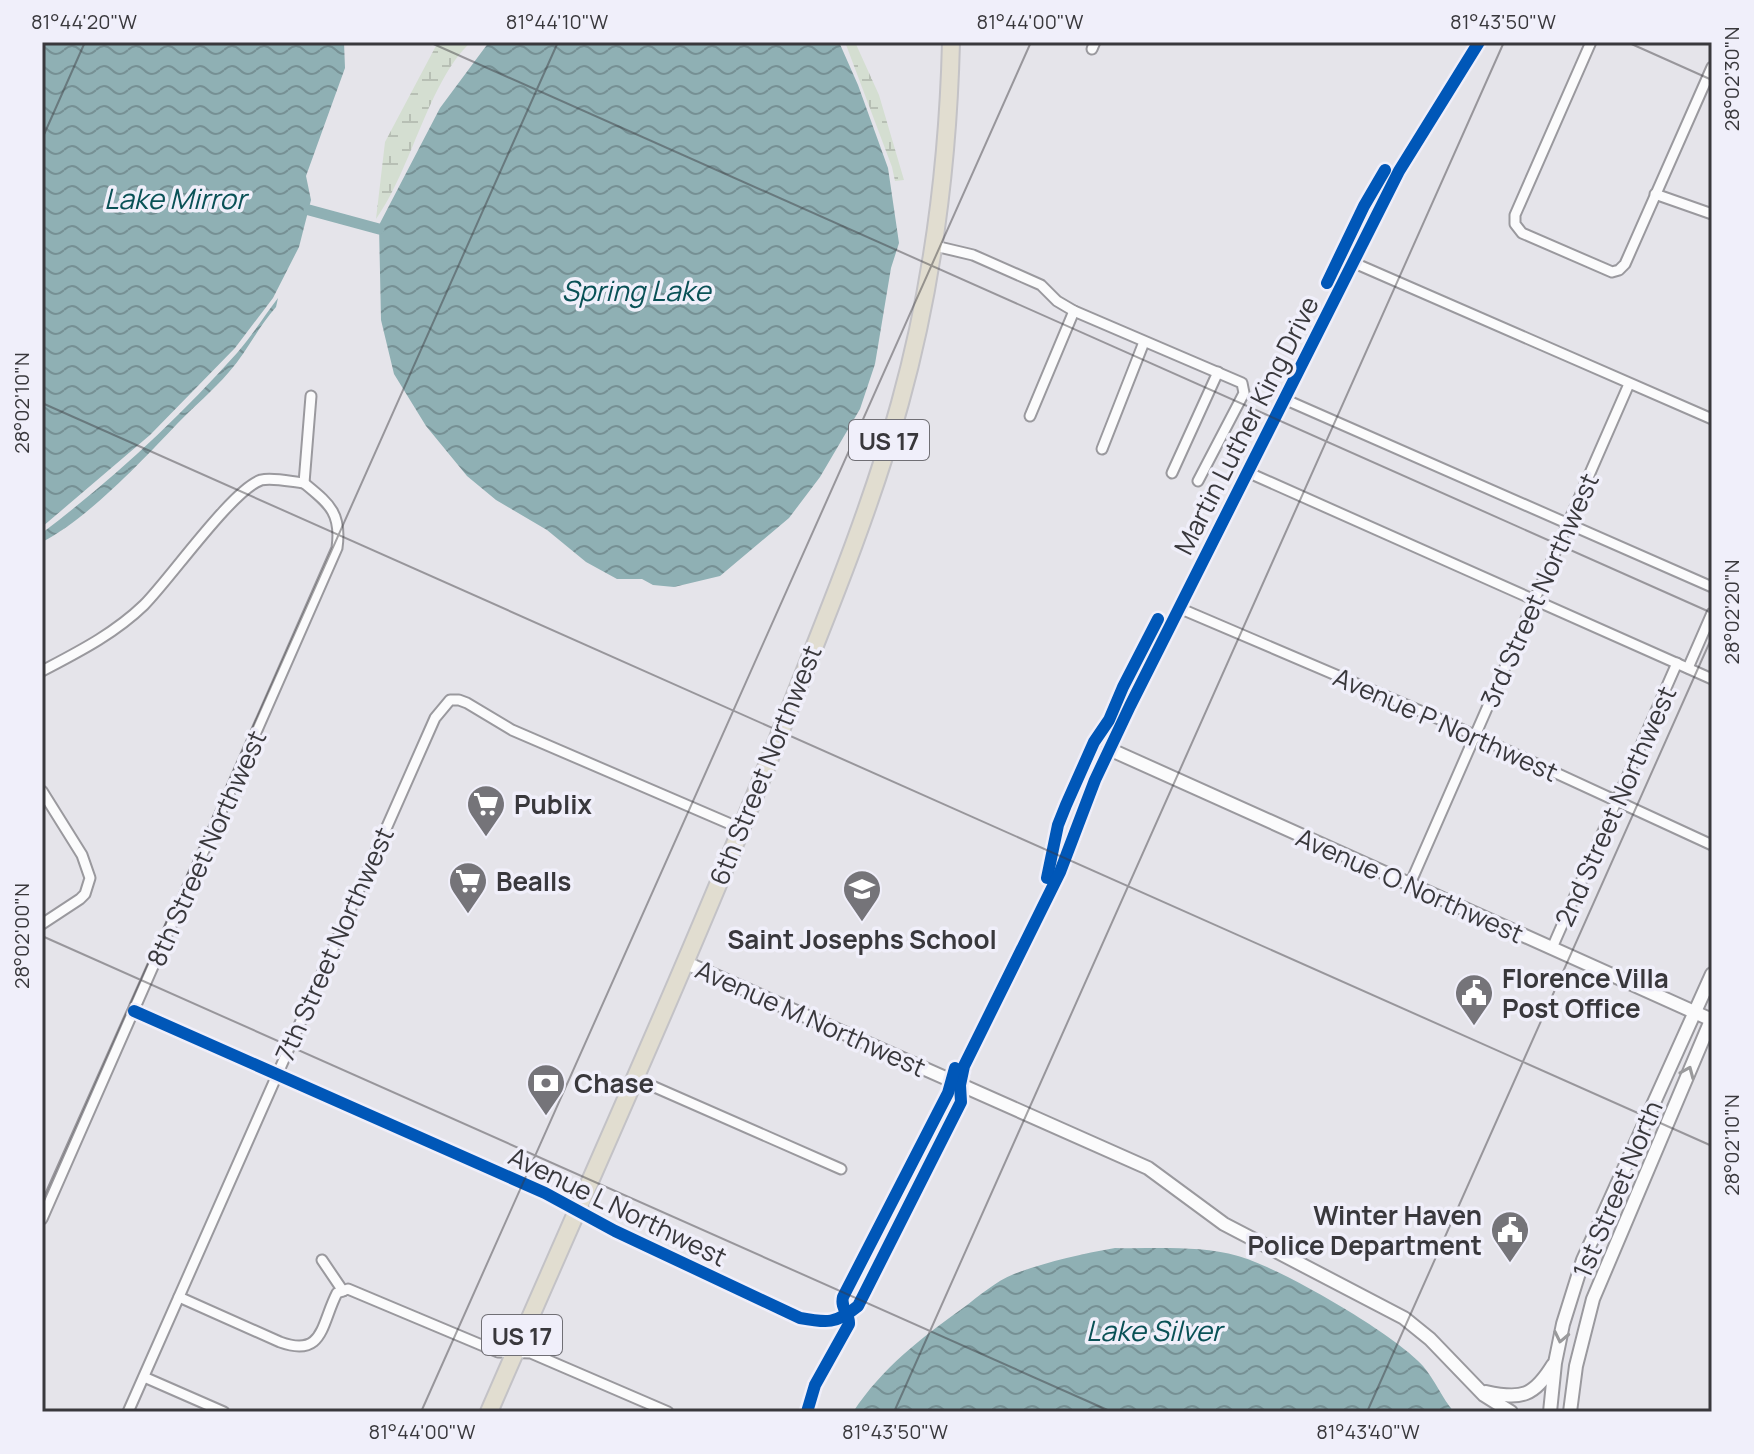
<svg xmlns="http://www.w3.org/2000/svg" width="1754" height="1454" font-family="Manrope,sans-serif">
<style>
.wetland{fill:url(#wetland-marsh)}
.water{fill:url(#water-waves)}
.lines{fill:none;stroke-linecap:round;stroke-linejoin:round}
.canal{stroke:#8fb0b4;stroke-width:11}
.street-casing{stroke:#9a999e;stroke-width:13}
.secondary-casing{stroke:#9a999e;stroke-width:16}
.highway-casing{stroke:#c3c2c6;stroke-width:20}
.street{stroke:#fbfbfc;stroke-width:9}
.secondary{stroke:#fbfbfc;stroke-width:12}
.highway{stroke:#e1ddd0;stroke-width:16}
.cycleway-casing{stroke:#f0effa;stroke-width:17}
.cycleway{stroke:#0057b8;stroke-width:12}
.oneway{stroke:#9a9a9c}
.ticks{fill:none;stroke:#39383c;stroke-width:2;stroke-opacity:0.45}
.labels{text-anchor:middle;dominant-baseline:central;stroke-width:7;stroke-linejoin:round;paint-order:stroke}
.shield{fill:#f0effa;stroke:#706f75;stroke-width:2}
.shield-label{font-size:24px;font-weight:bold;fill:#39383c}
.street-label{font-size:26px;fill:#39383c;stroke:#f0effa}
.poi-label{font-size:26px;font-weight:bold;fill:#39383c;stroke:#f0effa;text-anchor:start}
.water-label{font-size:28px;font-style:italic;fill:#095156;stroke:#f0effa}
.neatline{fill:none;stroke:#39383c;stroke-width:3}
.ticks-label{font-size:20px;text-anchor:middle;fill:#39383c}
</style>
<defs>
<pattern id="wetland-marsh" width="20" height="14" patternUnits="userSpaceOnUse" patternTransform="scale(2)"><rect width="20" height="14" fill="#d4ded1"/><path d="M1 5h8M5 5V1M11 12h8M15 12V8" fill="none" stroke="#b7bfb4"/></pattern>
<pattern id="water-waves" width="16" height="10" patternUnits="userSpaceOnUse" patternTransform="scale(2)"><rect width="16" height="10" fill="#8fb0b4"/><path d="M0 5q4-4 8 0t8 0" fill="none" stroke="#769094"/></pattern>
</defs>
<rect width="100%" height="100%" fill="#e5e4ea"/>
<g class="wetland">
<path d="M 438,42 L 471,42 C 429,80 411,171 376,219 L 385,142 Z"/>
<path d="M 845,42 L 855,42 L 879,95 L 904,180 L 895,181 L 892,167 Z"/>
</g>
<g class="water">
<path d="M 42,42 L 344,42 L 345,68 L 306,176 L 311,200 L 299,247 L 273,298 L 235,348 L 150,435 L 42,527 Z"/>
<path d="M 489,42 L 839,42 L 858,85 L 888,168 L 899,243 L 891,268 L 875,364 L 860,409 L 820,477 L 789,518 L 720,576 L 674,587 L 653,585 L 642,579 L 617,579 L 586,562 L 547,530 L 496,500 L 467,476 L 426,426 L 394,374 L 381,320 L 379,225 L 440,108 Z"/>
<path d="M 278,298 L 276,307 C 258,327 247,352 229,372 C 213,391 194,406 177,424 C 142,461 86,520 42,542 L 42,533 C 112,480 178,419 237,353 C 252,336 264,316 278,298 Z"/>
<path d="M 1115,1248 C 1155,1249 1199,1245 1238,1256 C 1279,1267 1395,1334 1423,1366 C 1435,1380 1442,1398 1454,1412 L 853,1412 C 883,1367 920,1339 963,1308 C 979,1296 996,1281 1014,1274 C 1046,1262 1081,1254 1115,1248 Z"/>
</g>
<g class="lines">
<path class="canal" d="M 309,210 L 379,229"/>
<defs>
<g id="street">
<path d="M 1591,42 L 1515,215 L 1515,224 L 1522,233 L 1612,272 L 1619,270 L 1625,264 L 1712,67"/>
<path d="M 1092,49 L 1095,42"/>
<path d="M 1655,194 L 1712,214"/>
<path d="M 935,246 L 973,255 L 1041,285 L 1057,301 L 1074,311 L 1242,383 L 1244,393 L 1198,481"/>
<path d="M 1352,262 L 1712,419"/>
<path d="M 1284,399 L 1712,587"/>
<path d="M 1030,416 L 1074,311"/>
<path d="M 1102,449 L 1144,342"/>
<path d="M 1247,472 L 1712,679"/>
<path d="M 1172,473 L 1218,372"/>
<path d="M 304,483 L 311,396"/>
<path d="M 1179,608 L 1439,719 L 1712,845"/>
<path d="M 1688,668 L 1712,613"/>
<path d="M 42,671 C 78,652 114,634 144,605 C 170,579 232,490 261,480 C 273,477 292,482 304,483"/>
<path d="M 42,791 L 82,855 L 90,878 L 85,894 L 80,899 L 42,924"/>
<path d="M 1410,884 L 1629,384"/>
<path d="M 1552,948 L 1677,663"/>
<path d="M 134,1011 L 545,1193 L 615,1231 L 800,1318 C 827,1323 836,1324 858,1306 L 961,1102 L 960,1085"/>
<path d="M 634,1078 L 841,1169"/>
<path d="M 42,1219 L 337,548 C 342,512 328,503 304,483"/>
<path d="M 322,1260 L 343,1291"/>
<path d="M 179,1297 L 280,1342 C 324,1358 321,1324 337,1293 L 348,1289 L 498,1352 L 531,1353 L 668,1412"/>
<path d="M 144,1377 L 224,1412"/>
<path d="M 128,1412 L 435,718 L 450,700 L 459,700 L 467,703 L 512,730 L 742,829"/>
</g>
<g id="secondary">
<path d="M 1109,749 L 1712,1020"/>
<path d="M 684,962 L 1148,1168 L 1224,1224 L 1404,1318 L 1430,1339 L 1484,1395 L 1511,1412"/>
<path d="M 960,1085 L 964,1066 L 1060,872 L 1095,780 L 1130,706 L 1399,171 L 1479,42"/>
<path d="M 1486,1392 C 1522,1400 1534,1396 1553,1365"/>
<path d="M 1550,1412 L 1555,1363 L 1563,1324 L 1583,1260 L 1712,974"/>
<path d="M 1570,1412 L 1576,1366 L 1593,1299 L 1712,1018"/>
</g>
<path id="highway" d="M 489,1412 C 587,1186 689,962 780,733 C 822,627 870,513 900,403 C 933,284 948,165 951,42"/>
</defs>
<use href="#street" class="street-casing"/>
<use href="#secondary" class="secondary-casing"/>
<use href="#highway" class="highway-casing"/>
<use href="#street" class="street"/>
<use href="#secondary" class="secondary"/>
<use href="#highway" class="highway"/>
<defs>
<g id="cycleway">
<path d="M 1327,283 L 1364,206 L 1385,170"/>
<path d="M 1047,878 L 1058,825 L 1066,805 L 1094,742 L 1109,720 L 1123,687 L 1158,619"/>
<path d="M 134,1011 L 545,1193 L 615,1231 L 800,1318 C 827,1323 836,1324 858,1306 L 961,1102 L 960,1085 L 964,1066 L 1060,872 L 1095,780 L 1130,706 L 1399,171 L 1479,42"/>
<path d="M 807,1412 L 815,1385 L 849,1324 C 850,1314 840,1309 843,1297 L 948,1093 L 955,1068"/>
</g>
</defs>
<use href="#cycleway" class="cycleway-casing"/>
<use href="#cycleway" class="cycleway"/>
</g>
<defs><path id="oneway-chevron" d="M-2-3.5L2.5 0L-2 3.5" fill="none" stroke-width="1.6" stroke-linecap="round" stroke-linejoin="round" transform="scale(2)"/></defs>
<g class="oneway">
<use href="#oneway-chevron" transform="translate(1688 1072) rotate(-67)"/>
<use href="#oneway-chevron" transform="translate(1561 1337) rotate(102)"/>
</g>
<path class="ticks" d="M 429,42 L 1712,613M 1627,42 L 1712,80M 42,139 L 85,42M 42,403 L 1712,1146M 42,936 L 1112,1412M 42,1201 L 558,42M 421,1412 L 1031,42M 894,1412 L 1504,42M 1367,1412 L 1712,637"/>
<defs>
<symbol id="supermarket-pin" viewBox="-11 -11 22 30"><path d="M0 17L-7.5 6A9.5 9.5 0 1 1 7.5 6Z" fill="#757479" stroke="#f0effa"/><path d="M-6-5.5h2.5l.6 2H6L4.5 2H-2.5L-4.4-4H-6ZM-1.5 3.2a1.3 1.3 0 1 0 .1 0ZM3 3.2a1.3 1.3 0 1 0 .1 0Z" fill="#fff"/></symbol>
<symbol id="school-pin" viewBox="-11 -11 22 30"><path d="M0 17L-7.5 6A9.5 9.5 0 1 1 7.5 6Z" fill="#757479" stroke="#f0effa"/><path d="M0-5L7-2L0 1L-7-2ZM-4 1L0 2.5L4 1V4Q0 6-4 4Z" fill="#fff"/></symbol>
<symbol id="civic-pin" viewBox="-11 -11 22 30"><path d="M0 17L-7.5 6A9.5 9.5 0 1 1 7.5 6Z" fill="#757479" stroke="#f0effa"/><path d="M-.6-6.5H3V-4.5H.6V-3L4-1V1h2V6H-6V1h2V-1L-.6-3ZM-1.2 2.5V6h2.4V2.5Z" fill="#fff"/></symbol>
<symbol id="bank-pin" viewBox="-11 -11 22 30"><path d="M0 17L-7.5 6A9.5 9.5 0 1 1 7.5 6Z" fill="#757479" stroke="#f0effa"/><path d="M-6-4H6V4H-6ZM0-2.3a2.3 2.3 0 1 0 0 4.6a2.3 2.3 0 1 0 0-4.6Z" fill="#fff"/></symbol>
</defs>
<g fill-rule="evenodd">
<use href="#supermarket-pin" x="464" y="782" width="44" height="60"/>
<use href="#supermarket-pin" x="446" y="859" width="44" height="60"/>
<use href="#school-pin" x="840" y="867" width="44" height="60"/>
<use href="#civic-pin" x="1452" y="971" width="44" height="60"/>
<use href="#bank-pin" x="524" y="1061" width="44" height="60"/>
<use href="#civic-pin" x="1488" y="1208" width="44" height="60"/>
</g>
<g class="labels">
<g class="shield">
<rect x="849" y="420" width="80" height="40" rx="6"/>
<rect x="482" y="1315" width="80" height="40" rx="6"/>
</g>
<g class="shield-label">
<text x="889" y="440">US 17</text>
<text x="522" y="1335">US 17</text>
</g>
<g class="street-label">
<text transform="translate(1246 425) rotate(-63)">Martin Luther King Drive</text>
<text transform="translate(1539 590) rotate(-66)">3rd Street Northwest</text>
<text transform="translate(1446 724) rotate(24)">Avenue P Northwest</text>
<text transform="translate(765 765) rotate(-68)">6th Street Northwest</text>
<text transform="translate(1615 806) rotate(-66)">2nd Street Northwest</text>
<text transform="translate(206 848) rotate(-66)">8th Street Northwest</text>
<text transform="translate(1410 885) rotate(24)">Avenue O Northwest</text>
<text transform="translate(334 944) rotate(-66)">7th Street Northwest</text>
<text transform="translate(811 1018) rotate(24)">Avenue M Northwest</text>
<text transform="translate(1617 1189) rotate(-67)">1st Street North</text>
<text transform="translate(618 1206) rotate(26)">Avenue L Northwest</text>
</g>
<g class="poi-label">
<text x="514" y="804">Publix</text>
<text x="496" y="881">Bealls</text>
<text x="862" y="939" text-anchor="middle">Saint Josephs School</text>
<text x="1502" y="978">Florence Villa<tspan x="1502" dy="30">Post Office</tspan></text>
<text x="574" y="1083">Chase</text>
<text x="1482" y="1215" text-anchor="end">Winter Haven<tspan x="1482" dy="30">Police Department</tspan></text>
</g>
<g class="water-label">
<text x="175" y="198">Lake Mirror</text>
<text x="636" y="290">Spring Lake</text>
<text x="1154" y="1330">Lake Silver</text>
</g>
</g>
<rect width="1754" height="1454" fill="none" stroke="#f0effa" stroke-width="88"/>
<rect x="44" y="44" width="1666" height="1366" class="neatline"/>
<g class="ticks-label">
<text x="84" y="29">81°44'20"W</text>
<text x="557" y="29">81°44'10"W</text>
<text x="1030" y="29">81°44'00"W</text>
<text x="1503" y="29">81°43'50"W</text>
<text transform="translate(1732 79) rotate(-90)" y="7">28°02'30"N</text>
<text transform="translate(22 403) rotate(-90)" y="7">28°02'10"N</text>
<text transform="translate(1732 612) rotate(-90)" y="7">28°02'20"N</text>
<text transform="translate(22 936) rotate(-90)" y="7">28°02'00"N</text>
<text transform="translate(1732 1145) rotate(-90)" y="7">28°02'10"N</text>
<text x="422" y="1439">81°44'00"W</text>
<text x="895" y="1439">81°43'50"W</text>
<text x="1368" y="1439">81°43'40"W</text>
</g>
</svg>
